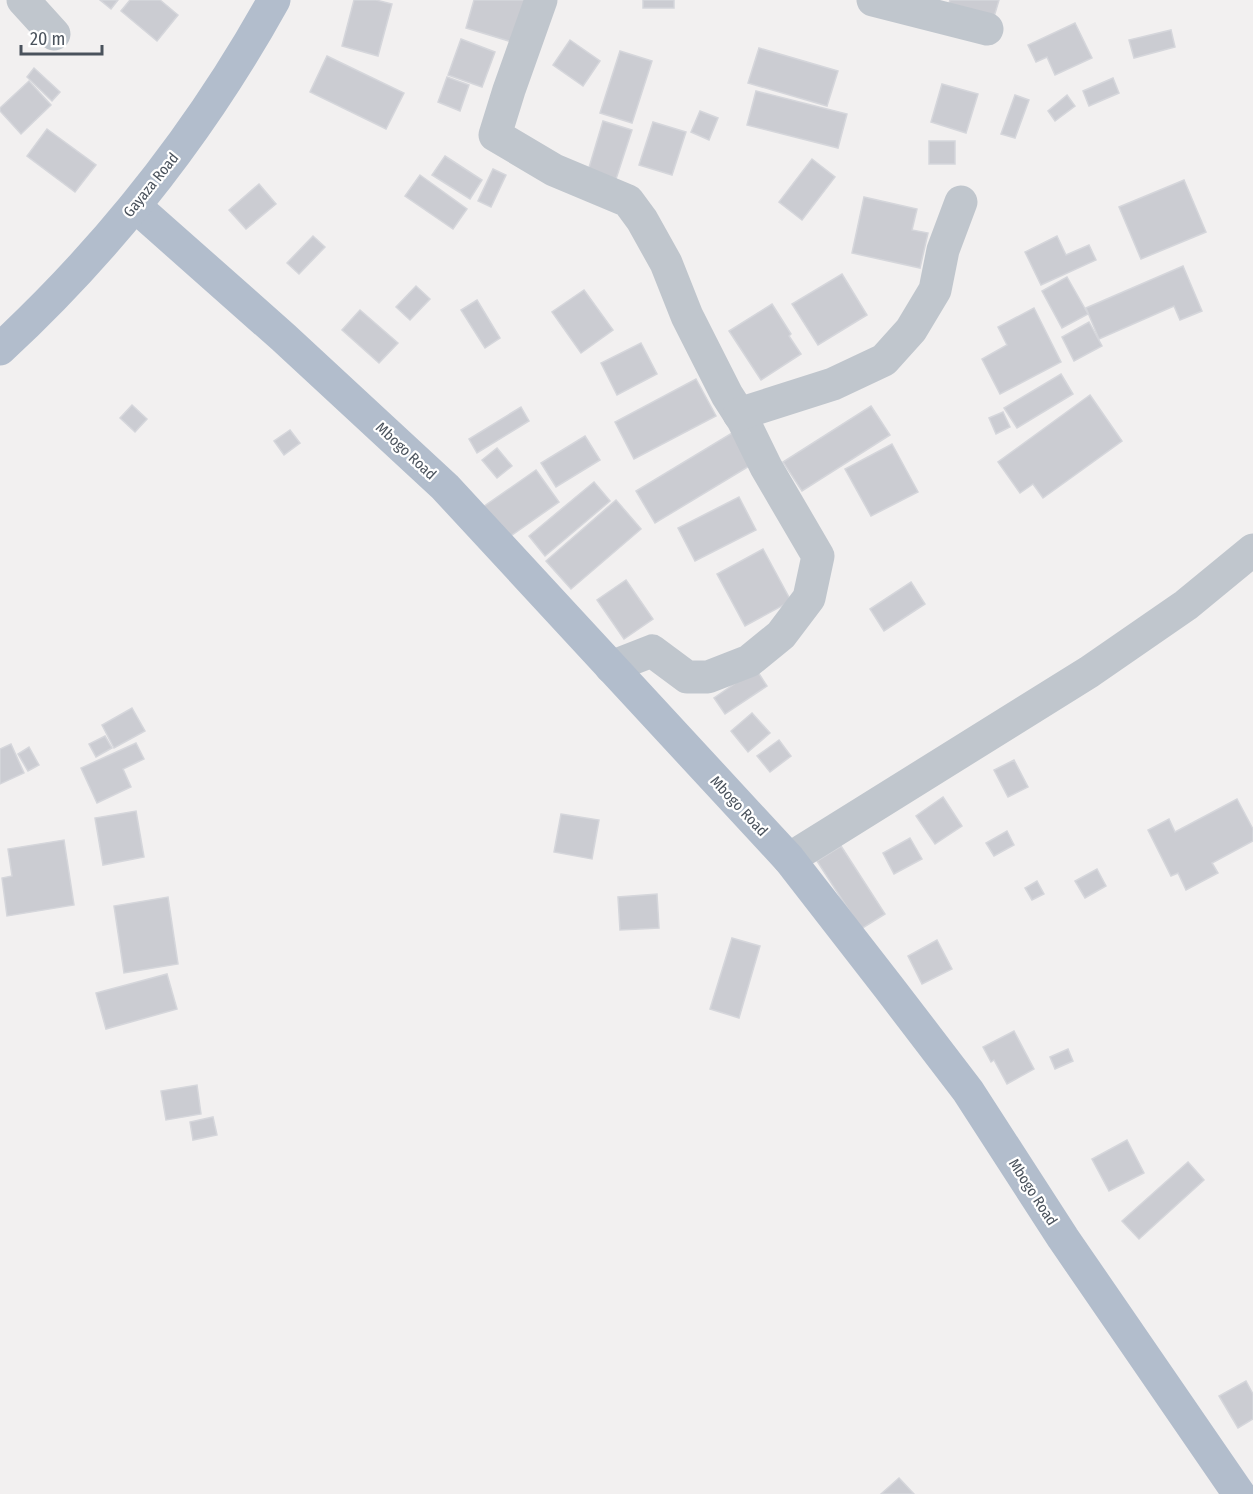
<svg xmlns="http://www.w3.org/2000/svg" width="1253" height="1494" font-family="'Fira Sans Condensed',sans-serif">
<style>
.building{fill:#cbccd2;stroke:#d5d6db;stroke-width:1.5}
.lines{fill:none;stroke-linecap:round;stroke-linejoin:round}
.minor{stroke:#c0c6cd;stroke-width:33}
.major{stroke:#b2bdcc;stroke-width:33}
.labels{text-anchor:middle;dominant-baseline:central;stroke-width:4.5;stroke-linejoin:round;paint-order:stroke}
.street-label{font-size:15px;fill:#4a525c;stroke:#fff}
</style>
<rect width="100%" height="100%" fill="#f2f0f0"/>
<g class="building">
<path d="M 100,0 L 118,0 L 111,9 Z"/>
<path d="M 130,0 L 160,0 L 178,15 L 157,41 L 121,11 Z"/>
<path d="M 354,0 L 376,0 L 392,4 L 378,56 L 342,46 Z"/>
<path d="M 474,0 L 525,0 L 512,42 L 466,28 Z"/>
<rect x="643" y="0" width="31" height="8"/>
<path d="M 950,0 L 999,0 L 991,27 L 946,13 Z"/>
<path d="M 1075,23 L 1092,58 L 1055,75 L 1047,57 L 1036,62 L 1028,45 Z"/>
<path d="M 1171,30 L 1175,47 L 1134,58 L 1129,40 Z"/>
<path d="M 461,39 L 495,52 L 482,87 L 448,75 Z"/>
<path d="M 570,40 L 600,61 L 583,86 L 553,65 Z"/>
<path d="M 759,48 L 838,71 L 827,106 L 748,83 Z"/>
<path d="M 620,51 L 652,61 L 632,123 L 600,113 Z"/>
<path d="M 327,56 L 404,93 L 386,129 L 310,92 Z"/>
<path d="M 34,68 L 60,92 L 52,101 L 27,77 Z"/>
<path d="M 447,77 L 469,85 L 460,111 L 438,102 Z"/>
<path d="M 1113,78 L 1119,93 L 1089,106 L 1083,91 Z"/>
<path d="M 29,81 L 51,105 L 21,134 L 0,111 L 0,108 Z"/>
<path d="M 942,84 L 978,94 L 966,133 L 931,122 Z"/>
<path d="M 756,91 L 847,114 L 838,148 L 747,125 Z"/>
<path d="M 1015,95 L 1029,100 L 1015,138 L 1001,134 Z"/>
<path d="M 1067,95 L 1075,106 L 1055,121 L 1048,111 Z"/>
<path d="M 700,111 L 718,118 L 709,140 L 691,132 Z"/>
<path d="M 603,121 L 632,130 L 616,179 L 588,171 Z"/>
<path d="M 653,122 L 686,132 L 672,175 L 639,165 Z"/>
<path d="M 47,129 L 96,165 L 75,192 L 27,156 Z"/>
<rect x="929" y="141" width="26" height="23"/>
<path d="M 445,156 L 482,180 L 470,199 L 432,175 Z"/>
<path d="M 812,159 L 835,177 L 802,220 L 779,202 Z"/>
<path d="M 493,169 L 506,175 L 491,207 L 478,201 Z"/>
<path d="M 420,175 L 467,209 L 453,229 L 405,196 Z"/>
<path d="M 1184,180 L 1206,232 L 1141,259 L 1119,207 Z"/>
<path d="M 259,184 L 276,204 L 246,229 L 229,210 Z"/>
<path d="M 864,197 L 917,209 L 912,230 L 928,233 L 920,268 L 852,253 Z"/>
<path d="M 313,236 L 325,247 L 299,274 L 287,263 Z"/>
<path d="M 1057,236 L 1066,255 L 1089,245 L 1096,260 L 1041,285 L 1025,252 Z"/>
<path d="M 1183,266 L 1202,311 L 1180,320 L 1174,306 L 1099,339 L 1086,308 Z"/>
<path d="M 842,274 L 867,315 L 818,345 L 792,304 Z"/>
<path d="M 1067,277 L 1088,314 L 1062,328 L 1042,291 Z"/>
<path d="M 416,286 L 430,299 L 410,320 L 396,307 Z"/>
<path d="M 584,290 L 613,330 L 581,353 L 552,312 Z"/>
<path d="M 477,300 L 500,338 L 485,348 L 461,310 Z"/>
<path d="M 772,304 L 791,334 L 789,336 L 801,354 L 761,380 L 729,331 Z"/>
<path d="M 1034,308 L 1061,362 L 1000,394 L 982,359 L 1007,345 L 998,327 Z"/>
<path d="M 360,310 L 398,343 L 379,363 L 342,330 Z"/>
<path d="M 1089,322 L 1102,346 L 1074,361 L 1062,337 Z"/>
<path d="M 641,343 L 657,374 L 617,395 L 601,363 Z"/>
<path d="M 1061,374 L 1073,394 L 1017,428 L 1004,408 Z"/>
<path d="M 696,379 L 716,416 L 634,459 L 615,422 Z"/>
<path d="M 1090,395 L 1122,441 L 1043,498 L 1033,484 L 1020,493 L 998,462 Z"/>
<path d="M 132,405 L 147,419 L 135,432 L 120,418 Z"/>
<path d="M 871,406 L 890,435 L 802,491 L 783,462 Z"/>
<path d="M 521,407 L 529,421 L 477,453 L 469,439 Z"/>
<path d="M 1003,412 L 1010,427 L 996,434 L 989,418 Z"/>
<path d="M 290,430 L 300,443 L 284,455 L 274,441 Z"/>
<path d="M 732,433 L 751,465 L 655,523 L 636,491 Z"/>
<path d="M 585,436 L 600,460 L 556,487 L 541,463 Z"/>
<path d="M 892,444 L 918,492 L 871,516 L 845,469 Z"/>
<path d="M 497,448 L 512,466 L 497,478 L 482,460 Z"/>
<path d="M 536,470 L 559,502 L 505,540 L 483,507 Z"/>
<path d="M 594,482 L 610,501 L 545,556 L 529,536 Z"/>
<path d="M 739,497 L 756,530 L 695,561 L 678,528 Z"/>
<path d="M 616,500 L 641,529 L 571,589 L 546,561 Z"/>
<path d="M 763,549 L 791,601 L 745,626 L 717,574 Z"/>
<path d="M 626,580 L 653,619 L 624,639 L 597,600 Z"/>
<path d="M 911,582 L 925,604 L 884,631 L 870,609 Z"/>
<path d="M 756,669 L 767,686 L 725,714 L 714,698 Z"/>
<path d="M 132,708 L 145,731 L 114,748 L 102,725 Z"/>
<path d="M 752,713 L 770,733 L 748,752 L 731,731 Z"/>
<path d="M 105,736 L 112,748 L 96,757 L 89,744 Z"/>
<path d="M 779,740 L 791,756 L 770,772 L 757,756 Z"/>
<path d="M 136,743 L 144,759 L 123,769 L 131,787 L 97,803 L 81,768 Z"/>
<path d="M 11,744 L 24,773 L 0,784 L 0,749 Z"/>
<path d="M 29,747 L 39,765 L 28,771 L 18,754 Z"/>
<path d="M 1014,760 L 1028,787 L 1008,797 L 994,770 Z"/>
<path d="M 943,797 L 962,826 L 935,844 L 916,816 Z"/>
<path d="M 1237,799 L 1253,829 L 1253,841 L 1212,863 L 1218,873 L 1186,890 L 1178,873 L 1171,876 L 1148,830 L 1169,819 L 1175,832 Z"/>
<path d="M 136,811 L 144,857 L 103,865 L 95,818 Z"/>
<path d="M 561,814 L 599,820 L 592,859 L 554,852 Z"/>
<path d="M 1007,831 L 1014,845 L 994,856 L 986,843 Z"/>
<path d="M 910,838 L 922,859 L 894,874 L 883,853 Z"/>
<path d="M 64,840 L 74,905 L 7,916 L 2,878 L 12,876 L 8,849 Z"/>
<path d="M 841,846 L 885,914 L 861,929 L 817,861 Z"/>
<path d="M 1097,869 L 1106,886 L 1085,898 L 1075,881 Z"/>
<path d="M 1037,881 L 1044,894 L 1032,900 L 1025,888 Z"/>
<path d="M 657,894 L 659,928 L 620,930 L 618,897 Z"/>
<path d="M 168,897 L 178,964 L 124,973 L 114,906 Z"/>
<path d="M 732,938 L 760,946 L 739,1018 L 710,1009 Z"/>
<path d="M 937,940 L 952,969 L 922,984 L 908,956 Z"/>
<path d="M 167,974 L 177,1009 L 106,1029 L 96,993 Z"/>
<path d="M 1014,1031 L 1034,1069 L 1007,1084 L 994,1060 L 991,1062 L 983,1047 Z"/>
<path d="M 1068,1049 L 1073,1061 L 1055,1069 L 1050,1057 Z"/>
<path d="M 197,1085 L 201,1114 L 166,1120 L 161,1091 Z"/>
<path d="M 213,1117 L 217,1135 L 193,1140 L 190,1122 Z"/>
<path d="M 1127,1140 L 1144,1173 L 1109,1191 L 1092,1159 Z"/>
<path d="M 1188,1162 L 1204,1180 L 1139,1239 L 1122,1221 Z"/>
<path d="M 1246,1381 L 1253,1394 L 1253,1419 L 1238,1428 L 1219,1396 Z"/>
<path d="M 899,1478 L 914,1494 L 881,1494 Z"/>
</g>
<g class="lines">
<g class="minor">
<path d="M 23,0 L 54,34"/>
<path d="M 541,0 L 509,90 L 495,135 L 554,170 L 628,201 L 642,220 L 666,263 L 687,316 L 727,395 L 743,420 L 766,467 L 818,556 L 809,598 L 781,635 L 749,661 L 708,677 L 687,677 L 652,651 L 611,667"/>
<path d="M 873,0 L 987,29"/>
<path d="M 739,414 L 833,384 L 884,360 L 911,330 L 935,290 L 943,250 L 961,202"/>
<path d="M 789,859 L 1089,672 L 1186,605 L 1253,550"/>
</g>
<g class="major">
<path d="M 135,206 L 283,337 L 445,487 L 789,859 L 890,989 L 968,1091 L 1063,1238 L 1239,1494"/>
<path d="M 0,349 C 109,248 202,130 274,0"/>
</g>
</g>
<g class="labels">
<g class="street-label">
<text transform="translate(151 185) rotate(-51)">Gayaza Road</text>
<text transform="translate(406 451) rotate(43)">Mbogo Road</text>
<text transform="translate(739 806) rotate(47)">Mbogo Road</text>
<text transform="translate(1033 1192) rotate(57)">Mbogo Road</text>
</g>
</g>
<path d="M21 45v9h81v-9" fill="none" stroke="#4a525c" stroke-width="3"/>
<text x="30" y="45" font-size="18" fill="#4a525c" stroke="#ffffff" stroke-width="4.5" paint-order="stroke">20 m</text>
</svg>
